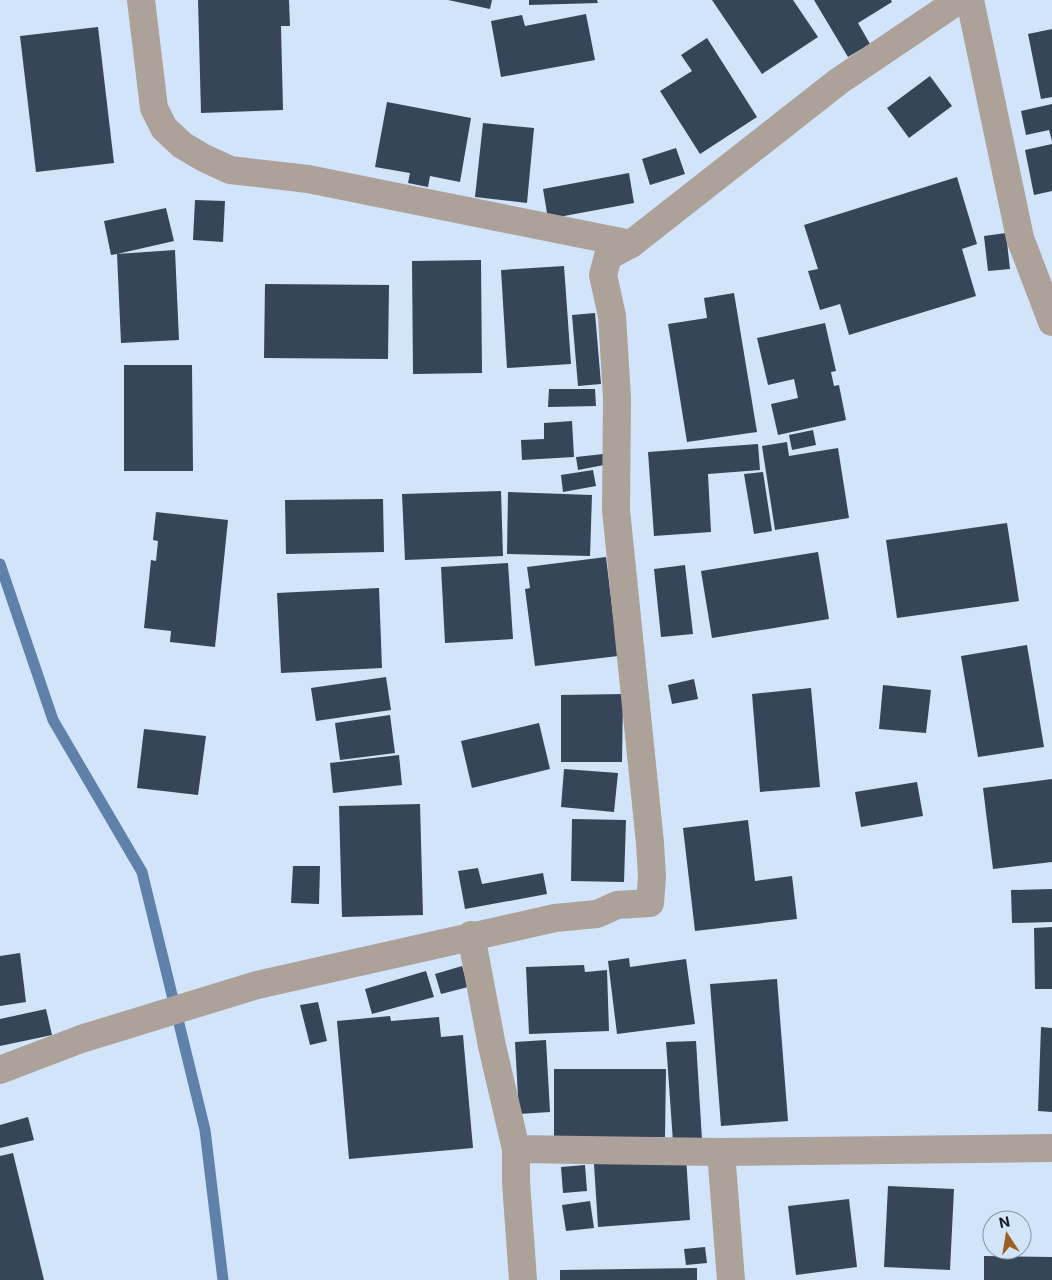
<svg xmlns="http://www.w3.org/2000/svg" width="1052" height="1280" font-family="Inter,sans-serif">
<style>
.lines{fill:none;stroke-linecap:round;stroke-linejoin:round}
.stream{stroke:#5f80a8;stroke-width:11}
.building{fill:#364557}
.minor{stroke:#aca29a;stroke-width:28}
</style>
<rect width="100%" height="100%" fill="#d2e4fa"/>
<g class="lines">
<path class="stream" d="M 0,564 L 53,720 L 142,872 L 205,1130 L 223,1280"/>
</g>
<g class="building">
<path d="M 198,0 L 289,0 L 290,26 L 281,26 L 283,110 L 201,113 Z"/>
<path d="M 448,0 L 492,0 L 490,9 Z"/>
<path d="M 529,0 L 597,0 L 598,3 L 529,5 Z"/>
<path d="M 712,0 L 793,0 L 818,37 L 762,74 Z"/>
<path d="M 814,0 L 891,0 L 892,2 L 858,23 L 870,44 L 848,57 Z"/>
<path d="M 586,14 L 595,60 L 501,77 L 491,21 L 522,15 L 525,26 Z"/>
<path d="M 98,27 L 114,163 L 36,172 L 20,36 Z"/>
<path d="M 1052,29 L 1052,97 L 1041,99 L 1028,34 Z"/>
<path d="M 707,38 L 757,117 L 700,154 L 660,91 L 692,71 L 681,55 Z"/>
<path d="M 930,76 L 952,106 L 909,138 L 887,108 Z"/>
<path d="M 387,102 L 471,118 L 460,182 L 430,176 L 428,187 L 408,183 L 410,173 L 375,167 Z"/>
<path d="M 1052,104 L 1052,141 L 1049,130 L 1026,135 L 1021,111 Z"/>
<path d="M 483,123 L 534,128 L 527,203 L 475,197 Z"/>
<path d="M 1052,144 L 1052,191 L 1034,195 L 1025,150 Z"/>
<path d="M 676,148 L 685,174 L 650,185 L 642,159 Z"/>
<path d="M 629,173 L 634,203 L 548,219 L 543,189 Z"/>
<path d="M 957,177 L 977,244 L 962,249 L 976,296 L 849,335 L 840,304 L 820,310 L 808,271 L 818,269 L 804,225 Z"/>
<path d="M 195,200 L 225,201 L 223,242 L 193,240 Z"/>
<path d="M 166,208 L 174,241 L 117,254 L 175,250 L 179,340 L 121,343 L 117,254 L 111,255 L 104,221 Z"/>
<path d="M 1006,233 L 1010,269 L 988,271 L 984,236 Z"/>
<path d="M 481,260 L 482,373 L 413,374 L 412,261 Z"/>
<path d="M 564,266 L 571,364 L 507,368 L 501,270 Z"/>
<path d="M 265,284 L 389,285 L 388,359 L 264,358 Z"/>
<path d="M 734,293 L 757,432 L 687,442 L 668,324 L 707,318 L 704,298 Z"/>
<path d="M 595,313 L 601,384 L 578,386 L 572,315 Z"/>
<path d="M 825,323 L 836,371 L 831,372 L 834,386 L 839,385 L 846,420 L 778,435 L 771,404 L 798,398 L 794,379 L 768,385 L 757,338 Z"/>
<path d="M 124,365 L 192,365 L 193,471 L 124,471 Z"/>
<path d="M 549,389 L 595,389 L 596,406 L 548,407 Z"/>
<path d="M 572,421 L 574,457 L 522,460 L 521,440 L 544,439 L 544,423 Z"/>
<path d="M 813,430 L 816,445 L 792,450 L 789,435 Z"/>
<path d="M 787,442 L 789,456 L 838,448 L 849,518 L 775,530 L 762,446 Z"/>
<path d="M 758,444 L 760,470 L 708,474 L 711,532 L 654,536 L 648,452 Z"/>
<path d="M 603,454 L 604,465 L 578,470 L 576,457 Z"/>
<path d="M 593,470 L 596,486 L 563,492 L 561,475 Z"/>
<path d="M 763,472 L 772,531 L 754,534 L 744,474 Z"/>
<path d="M 501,491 L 503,556 L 405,560 L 402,494 Z"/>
<path d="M 508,492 L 592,495 L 590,556 L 507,554 Z"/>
<path d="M 383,499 L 384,552 L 286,554 L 285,500 Z"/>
<path d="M 156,512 L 228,520 L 215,647 L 170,642 L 171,631 L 144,628 L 151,560 L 156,561 L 158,541 L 153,540 Z"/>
<path d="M 1007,523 L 1019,601 L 897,618 L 886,540 Z"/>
<path d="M 818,552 L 829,619 L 712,638 L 701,571 Z"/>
<path d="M 606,557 L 618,656 L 535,666 L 525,589 L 530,588 L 527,567 Z"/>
<path d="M 508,563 L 513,639 L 445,643 L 441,567 Z"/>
<path d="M 685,565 L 693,634 L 661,637 L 654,569 Z"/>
<path d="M 379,588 L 382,668 L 281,673 L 277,593 Z"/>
<path d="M 1027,645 L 1044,747 L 978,757 L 961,656 Z"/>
<path d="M 386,677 L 391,710 L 316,721 L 311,688 Z"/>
<path d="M 694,679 L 698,699 L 672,704 L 668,685 Z"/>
<path d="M 883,685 L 931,690 L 926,733 L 879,729 Z"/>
<path d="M 811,688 L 820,787 L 760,792 L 752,694 Z"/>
<path d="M 623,694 L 622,762 L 561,762 L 561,695 Z"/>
<path d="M 390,715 L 395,753 L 340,760 L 335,723 Z"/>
<path d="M 539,723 L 550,769 L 472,788 L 461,741 Z"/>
<path d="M 144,729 L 206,736 L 198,795 L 137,788 Z"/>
<path d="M 399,755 L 402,785 L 333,793 L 330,763 Z"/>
<path d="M 564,769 L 618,773 L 614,812 L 561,807 Z"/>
<path d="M 1052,779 L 1052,862 L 993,869 L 983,788 Z"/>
<path d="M 917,782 L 923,816 L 861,827 L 855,792 Z"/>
<path d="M 420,804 L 423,915 L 342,917 L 339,806 Z"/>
<path d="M 572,819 L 626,820 L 624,882 L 571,881 Z"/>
<path d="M 748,820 L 755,881 L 792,876 L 797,919 L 695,931 L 683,828 Z"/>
<path d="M 293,866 L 320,866 L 319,904 L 291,903 Z"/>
<path d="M 478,868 L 482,884 L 543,873 L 547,894 L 465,909 L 458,871 Z"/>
<path d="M 1052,889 L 1052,922 L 1012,923 L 1011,890 Z"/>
<path d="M 1052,927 L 1052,989 L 1035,989 L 1034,928 Z"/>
<path d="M 20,953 L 26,1002 L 0,1006 L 0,956 Z"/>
<path d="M 629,958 L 630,967 L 686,959 L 695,1024 L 617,1034 L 608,961 Z"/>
<path d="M 584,965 L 585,972 L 607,970 L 609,1031 L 529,1034 L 526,967 Z"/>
<path d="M 462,966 L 468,987 L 441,994 L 435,974 Z"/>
<path d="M 426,971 L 434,997 L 372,1014 L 365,989 Z"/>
<path d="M 777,979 L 788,1121 L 721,1126 L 710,984 Z"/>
<path d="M 318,1002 L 327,1041 L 310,1045 L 300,1005 Z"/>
<path d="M 46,1009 L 52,1035 L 0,1046 L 0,1019 Z"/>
<path d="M 390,1016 L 391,1021 L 439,1017 L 441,1037 L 463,1035 L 473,1148 L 349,1159 L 337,1021 Z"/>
<path d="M 1041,1027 L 1052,1028 L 1052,1112 L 1038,1111 Z"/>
<path d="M 546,1040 L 550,1112 L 519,1114 L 515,1042 Z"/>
<path d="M 696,1041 L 702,1140 L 673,1142 L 666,1042 Z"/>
<path d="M 554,1069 L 666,1069 L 665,1137 L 554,1137 Z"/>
<path d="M 28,1117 L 34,1140 L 0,1148 L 0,1125 Z"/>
<path d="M 13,1153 L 44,1280 L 0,1280 L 0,1156 Z"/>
<path d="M 686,1156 L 690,1220 L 598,1227 L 594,1164 Z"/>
<path d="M 585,1165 L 587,1191 L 563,1193 L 561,1167 Z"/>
<path d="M 888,1186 L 954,1189 L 950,1270 L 884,1267 Z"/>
<path d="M 849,1199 L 857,1267 L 796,1275 L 788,1206 Z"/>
<path d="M 590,1201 L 594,1228 L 566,1231 L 562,1205 Z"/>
<path d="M 705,1247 L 707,1263 L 686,1265 L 684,1249 Z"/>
<path d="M 984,1256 L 1052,1257 L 1052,1280 L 984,1280 Z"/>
<path d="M 697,1268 L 697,1280 L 560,1280 L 560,1270 Z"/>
</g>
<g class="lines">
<g class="minor">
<path d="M 141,0 L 154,108 L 164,128 L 182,145 L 204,158 L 230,170 L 308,179 L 631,244"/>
<path d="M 970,0 L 1020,238 L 1052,322"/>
<path d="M 471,935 L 492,1046 L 516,1149 L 721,1152 L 1052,1148"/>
<path d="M 0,1070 L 81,1039 L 257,985 L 555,918 L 597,914 L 617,905 L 650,903 L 652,877 L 650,843 L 616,510 L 617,398 L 612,316 L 603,275 L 608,256 L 631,244 L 839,81 L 959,0"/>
<path d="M 516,1149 L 516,1182 L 523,1280"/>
<path d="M 721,1152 L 731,1280"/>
</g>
</g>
<g transform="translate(1007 1235) rotate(348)"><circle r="24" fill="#d2e4fa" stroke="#8694a4"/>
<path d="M0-4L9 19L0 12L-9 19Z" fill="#9c5e23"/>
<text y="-8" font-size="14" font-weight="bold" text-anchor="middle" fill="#141b22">N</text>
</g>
</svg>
